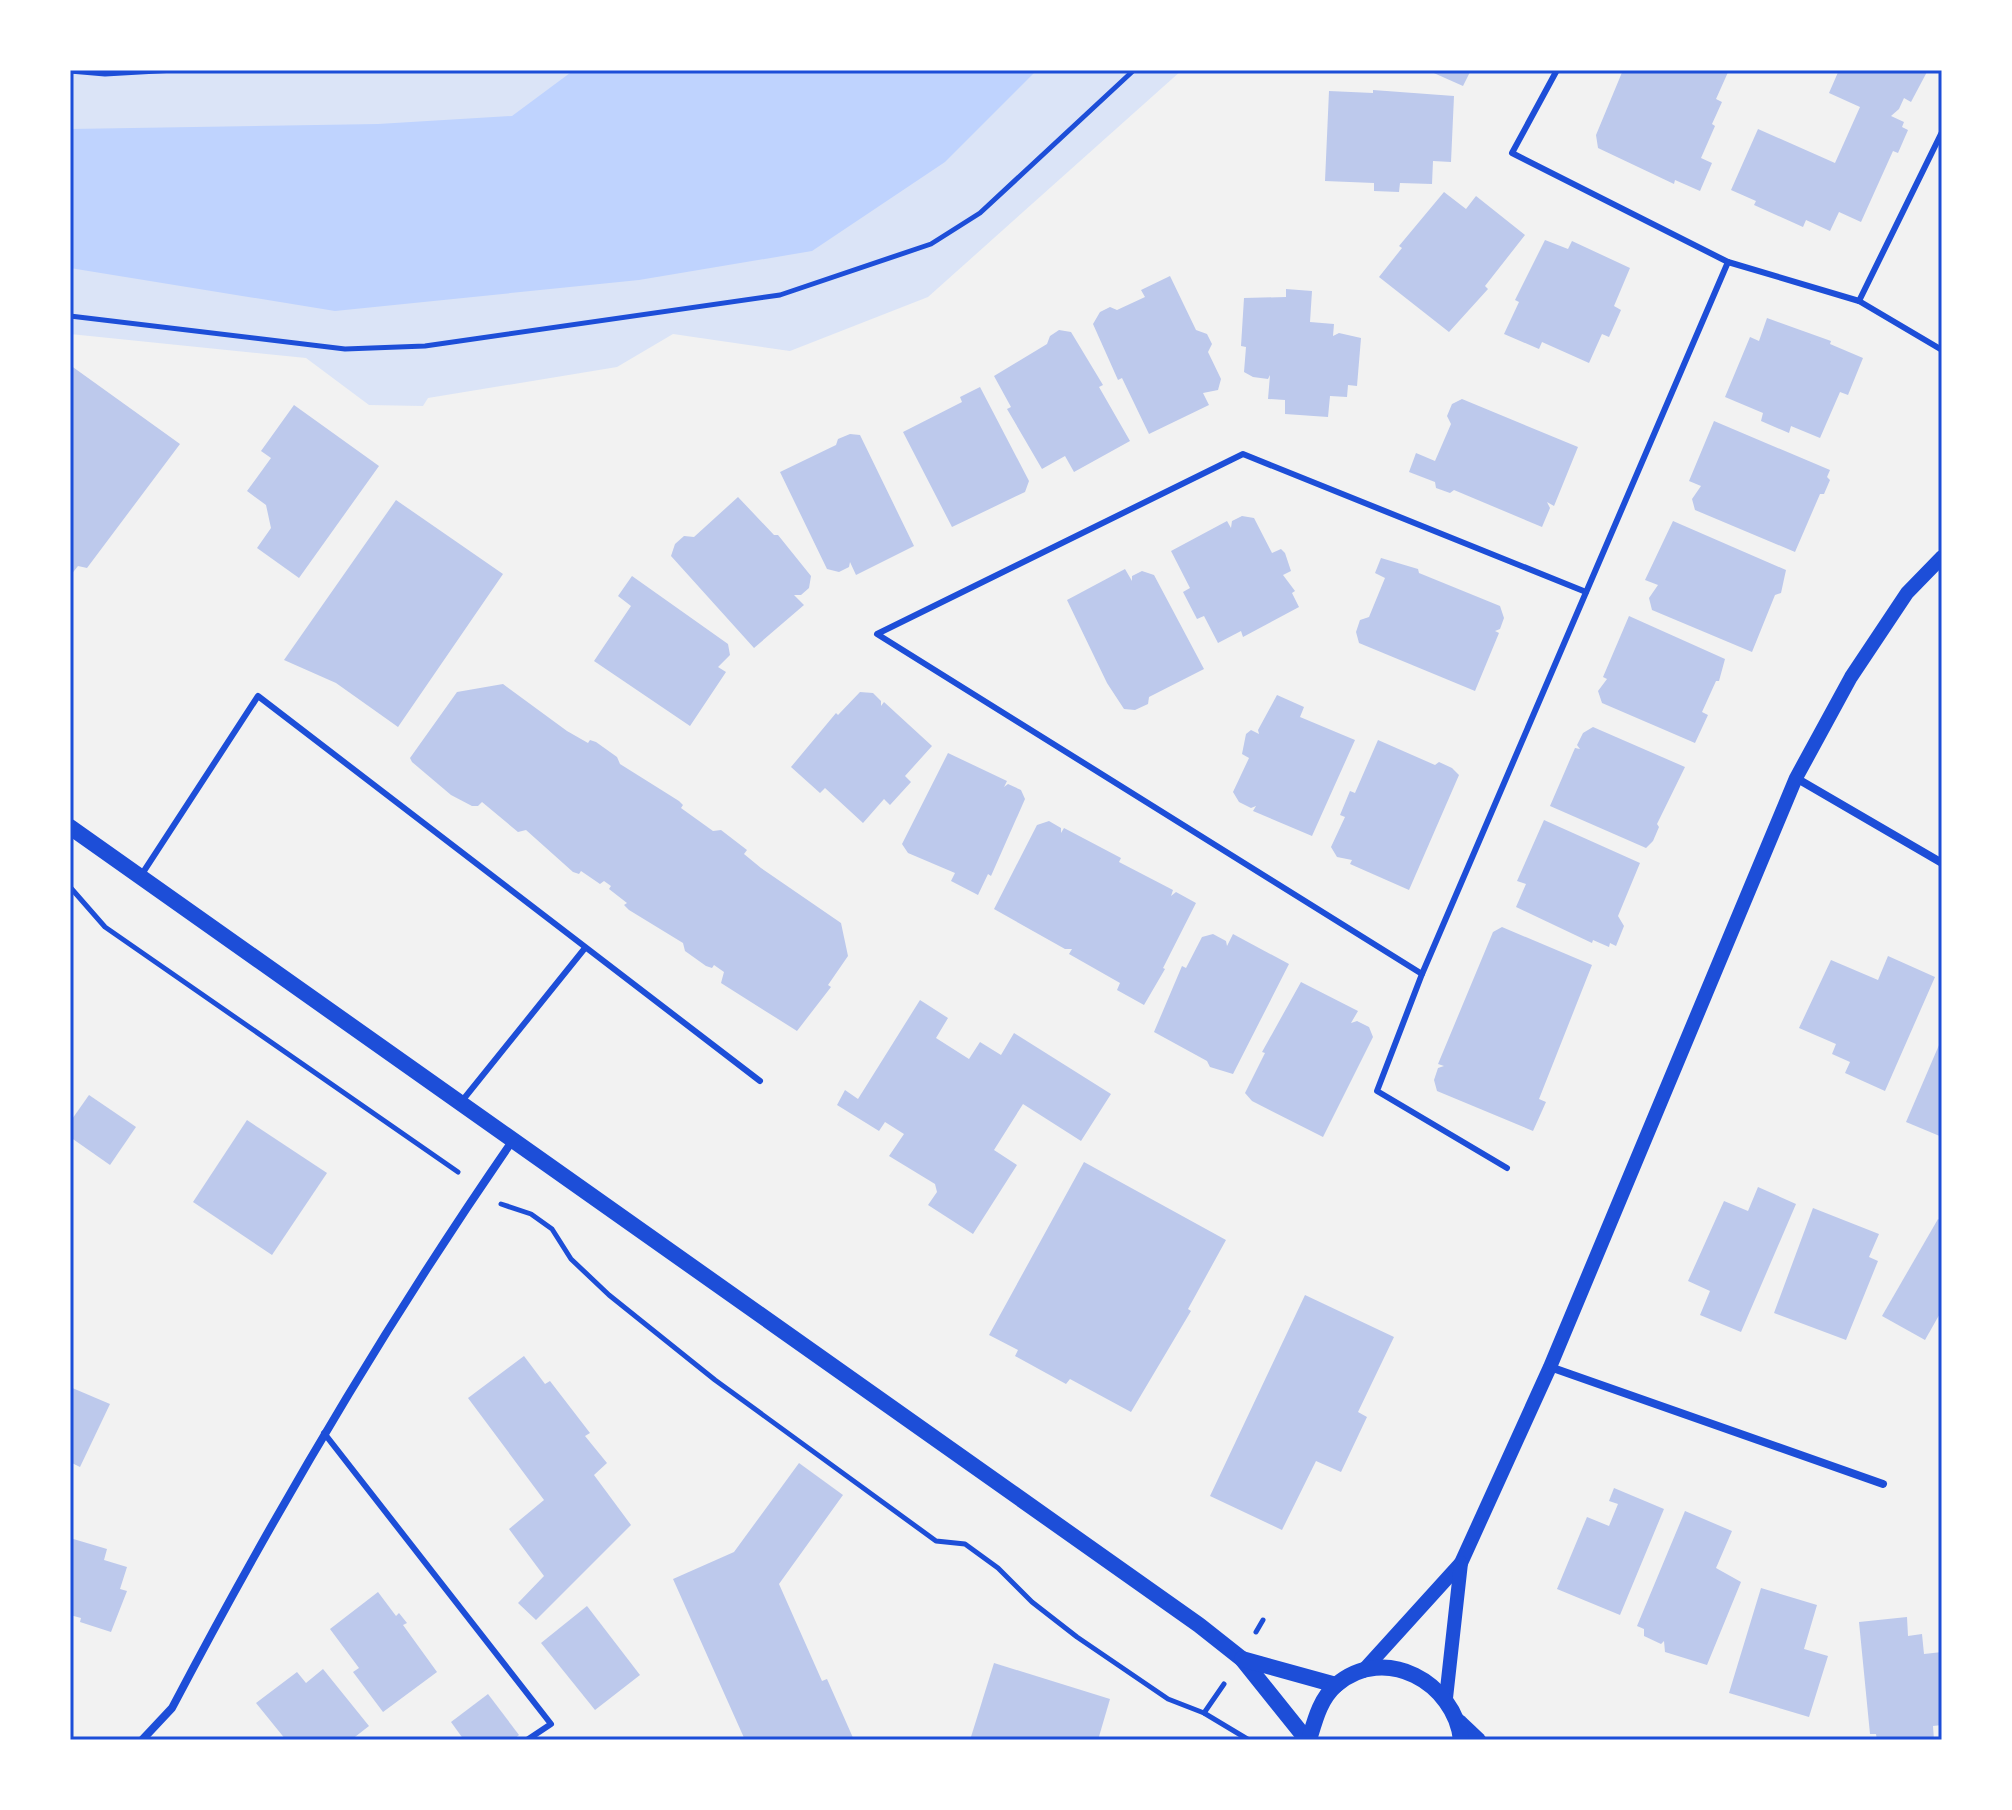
<svg xmlns="http://www.w3.org/2000/svg" width="2012" height="1810" font-family="Spectral,serif">
<style>
.green{fill:#dbe4f7}
.water{fill:#bfd3fe}
.building{fill:#bdc9ec}
.lines{fill:none;stroke-linecap:round;stroke-linejoin:round}
.path{stroke:#1d4ed8;stroke-width:5}
.service{stroke:#1d4ed8;stroke-width:6}
.minor{stroke:#1d4ed8;stroke-width:8}
.tertiary{stroke:#1d4ed8;stroke-width:14}
.secondary{stroke:#1d4ed8;stroke-width:16}
.neatline{fill:none;stroke:#1d4ed8;stroke-width:3}
</style>
<rect width="100%" height="100%" fill="#f2f2f2"/>
<path class="green" d="M 70,70 L 1182,70 L 928,297 L 790,351 L 673,334 L 617,367 L 428,398 L 423,406 L 369,405 L 306,358 L 70,334 Z"/>
<path class="water" d="M 574,70 L 1037,70 L 945,162 L 812,251 L 639,280 L 335,311 L 70,268 L 70,129 L 378,124 L 512,116 Z"/>
<g class="building">
<path d="M 1427,70 L 1471,70 L 1463,86 Z"/>
<path d="M 1623,70 L 1729,70 L 1716,99 L 1722,102 L 1712,124 L 1715,126 L 1701,158 L 1712,163 L 1700,191 L 1675,180 L 1674,184 L 1598,148 L 1596,135 Z"/>
<path d="M 1839,70 L 1928,70 L 1911,102 L 1904,98 L 1899,109 L 1891,116 L 1904,122 L 1902,127 L 1908,130 L 1898,153 L 1893,151 L 1861,222 L 1839,212 L 1830,231 L 1806,220 L 1803,227 L 1754,205 L 1756,201 L 1731,190 L 1758,129 L 1835,163 L 1860,107 L 1829,93 Z"/>
<path d="M 1373,90 L 1454,96 L 1451,162 L 1433,161 L 1432,184 L 1400,183 L 1399,192 L 1374,191 L 1374,183 L 1325,181 L 1329,91 L 1373,93 Z"/>
<path d="M 1444,192 L 1466,209 L 1476,196 L 1525,235 L 1485,286 L 1488,289 L 1449,332 L 1379,277 L 1402,248 L 1399,246 Z"/>
<path d="M 1545,240 L 1568,249 L 1572,241 L 1630,268 L 1614,306 L 1621,310 L 1609,337 L 1602,334 L 1589,363 L 1542,342 L 1539,349 L 1504,334 L 1519,302 L 1515,300 Z"/>
<path d="M 1170,276 L 1196,330 L 1207,334 L 1212,344 L 1208,352 L 1221,379 L 1218,390 L 1203,393 L 1209,405 L 1149,434 L 1122,378 L 1118,380 L 1093,324 L 1100,312 L 1110,307 L 1117,310 L 1145,297 L 1141,290 Z"/>
<path d="M 1286,289 L 1312,291 L 1310,322 L 1334,324 L 1333,336 L 1339,333 L 1361,338 L 1357,386 L 1348,385 L 1347,397 L 1330,396 L 1328,417 L 1285,414 L 1285,400 L 1268,399 L 1270,375 L 1268,379 L 1253,377 L 1244,372 L 1246,347 L 1241,346 L 1244,298 L 1286,297 Z"/>
<path d="M 1767,318 L 1831,341 L 1830,344 L 1863,358 L 1848,395 L 1840,392 L 1820,438 L 1791,426 L 1789,433 L 1761,421 L 1763,413 L 1725,397 L 1750,337 L 1759,341 Z"/>
<path d="M 1059,330 L 1071,332 L 1103,385 L 1099,387 L 1130,441 L 1074,472 L 1065,456 L 1042,469 L 1007,409 L 1011,407 L 994,376 L 1047,344 L 1050,336 Z"/>
<path d="M 70,365 L 180,444 L 87,568 L 78,566 L 70,576 Z"/>
<path d="M 980,387 L 1029,481 L 1025,492 L 952,527 L 903,432 L 962,402 L 960,397 Z"/>
<path d="M 1462,399 L 1578,447 L 1554,506 L 1547,502 L 1550,508 L 1542,527 L 1454,490 L 1450,493 L 1436,488 L 1435,482 L 1409,472 L 1416,453 L 1435,461 L 1451,424 L 1447,416 L 1452,404 Z"/>
<path d="M 294,405 L 379,466 L 299,578 L 257,548 L 271,528 L 266,505 L 247,491 L 271,458 L 261,451 Z"/>
<path d="M 1714,421 L 1830,470 L 1827,477 L 1830,480 L 1824,494 L 1820,494 L 1795,552 L 1695,510 L 1692,499 L 1701,486 L 1689,481 Z"/>
<path d="M 850,434 L 860,435 L 914,546 L 856,575 L 850,562 L 849,567 L 839,572 L 827,569 L 780,472 L 836,445 L 838,439 Z"/>
<path d="M 738,497 L 774,535 L 778,535 L 811,576 L 809,588 L 801,595 L 794,595 L 804,605 L 754,648 L 671,556 L 675,544 L 684,536 L 694,537 Z"/>
<path d="M 396,500 L 503,574 L 398,727 L 336,683 L 284,660 Z"/>
<path d="M 1242,516 L 1254,518 L 1272,553 L 1281,549 L 1285,553 L 1291,571 L 1283,575 L 1295,591 L 1292,593 L 1299,607 L 1243,637 L 1241,631 L 1218,643 L 1204,616 L 1197,619 L 1183,592 L 1190,588 L 1171,551 L 1227,521 L 1231,528 L 1232,521 Z"/>
<path d="M 1673,521 L 1786,570 L 1781,593 L 1775,595 L 1752,652 L 1652,610 L 1649,598 L 1658,585 L 1645,580 Z"/>
<path d="M 1381,558 L 1418,569 L 1419,573 L 1500,606 L 1504,618 L 1500,629 L 1495,631 L 1499,633 L 1475,691 L 1359,643 L 1356,632 L 1360,620 L 1369,617 L 1385,578 L 1375,573 Z"/>
<path d="M 1125,569 L 1132,581 L 1132,576 L 1142,571 L 1154,575 L 1204,669 L 1149,697 L 1148,704 L 1135,710 L 1124,709 L 1107,683 L 1067,600 Z"/>
<path d="M 632,576 L 728,644 L 730,655 L 718,667 L 726,672 L 690,726 L 594,661 L 631,606 L 618,596 Z"/>
<path d="M 1629,616 L 1725,659 L 1719,681 L 1716,681 L 1702,712 L 1708,715 L 1695,743 L 1602,703 L 1598,691 L 1607,679 L 1603,677 Z"/>
<path d="M 503,684 L 567,731 L 588,743 L 590,740 L 596,742 L 617,757 L 620,764 L 679,801 L 683,805 L 681,808 L 713,831 L 721,830 L 747,850 L 744,854 L 761,868 L 841,923 L 848,956 L 828,985 L 831,987 L 797,1031 L 721,983 L 724,972 L 714,965 L 712,968 L 706,966 L 685,951 L 683,943 L 629,910 L 624,905 L 627,903 L 609,889 L 611,886 L 604,881 L 600,884 L 581,871 L 579,874 L 573,872 L 526,830 L 518,832 L 482,802 L 478,806 L 472,806 L 451,795 L 412,762 L 410,758 L 457,692 Z"/>
<path d="M 860,692 L 873,693 L 881,701 L 881,706 L 884,702 L 932,746 L 905,776 L 911,782 L 890,805 L 884,799 L 863,823 L 825,788 L 820,793 L 791,767 L 836,713 L 838,715 Z"/>
<path d="M 1277,695 L 1304,707 L 1300,717 L 1355,740 L 1312,836 L 1253,811 L 1256,806 L 1251,808 L 1239,802 L 1233,792 L 1249,758 L 1242,754 L 1246,734 L 1251,730 L 1259,734 L 1258,730 Z"/>
<path d="M 1593,727 L 1685,767 L 1657,824 L 1659,827 L 1653,841 L 1646,848 L 1550,806 L 1575,748 L 1580,749 L 1577,745 L 1583,733 Z"/>
<path d="M 1378,740 L 1435,765 L 1439,762 L 1452,768 L 1459,775 L 1409,890 L 1350,864 L 1352,860 L 1337,857 L 1331,847 L 1345,817 L 1340,815 L 1350,791 L 1355,793 Z"/>
<path d="M 948,753 L 1007,781 L 1004,787 L 1008,784 L 1021,790 L 1025,799 L 991,876 L 988,874 L 978,895 L 951,881 L 955,873 L 908,853 L 902,844 Z"/>
<path d="M 1544,820 L 1640,863 L 1618,916 L 1624,926 L 1616,946 L 1610,943 L 1609,947 L 1593,940 L 1592,943 L 1516,907 L 1526,884 L 1517,881 Z"/>
<path d="M 1049,821 L 1061,828 L 1061,833 L 1064,828 L 1121,858 L 1119,862 L 1173,890 L 1171,896 L 1176,892 L 1196,903 L 1163,968 L 1165,969 L 1144,1005 L 1117,990 L 1120,983 L 1069,954 L 1072,949 L 1065,949 L 994,909 L 1037,825 Z"/>
<path d="M 1502,927 L 1592,965 L 1539,1099 L 1546,1102 L 1533,1131 L 1437,1091 L 1434,1080 L 1438,1068 L 1444,1066 L 1438,1064 L 1493,932 Z"/>
<path d="M 1213,934 L 1226,941 L 1227,946 L 1233,934 L 1289,964 L 1233,1074 L 1210,1067 L 1207,1061 L 1154,1032 L 1182,966 L 1186,968 L 1202,937 Z"/>
<path d="M 1888,956 L 1935,977 L 1885,1091 L 1845,1073 L 1850,1062 L 1832,1054 L 1836,1044 L 1799,1028 L 1831,960 L 1878,980 Z"/>
<path d="M 1301,982 L 1358,1011 L 1351,1023 L 1357,1021 L 1369,1027 L 1373,1037 L 1323,1137 L 1252,1101 L 1245,1093 L 1265,1053 L 1262,1052 Z"/>
<path d="M 920,1000 L 948,1018 L 936,1038 L 969,1059 L 980,1042 L 1001,1055 L 1014,1033 L 1111,1094 L 1081,1141 L 1023,1104 L 994,1150 L 1017,1165 L 973,1234 L 928,1205 L 937,1192 L 935,1184 L 889,1156 L 904,1134 L 885,1122 L 879,1131 L 837,1105 L 845,1090 L 858,1099 Z"/>
<path d="M 1942,1038 L 1942,1137 L 1906,1122 Z"/>
<path d="M 89,1095 L 136,1127 L 110,1165 L 70,1137 L 70,1122 Z"/>
<path d="M 247,1120 L 327,1173 L 272,1255 L 193,1202 Z"/>
<path d="M 1084,1162 L 1226,1240 L 1188,1309 L 1191,1311 L 1131,1412 L 1070,1379 L 1066,1384 L 1015,1356 L 1018,1350 L 989,1335 Z"/>
<path d="M 1758,1187 L 1796,1204 L 1741,1332 L 1700,1315 L 1710,1291 L 1688,1281 L 1724,1201 L 1748,1211 Z"/>
<path d="M 1813,1208 L 1879,1234 L 1869,1257 L 1878,1261 L 1846,1340 L 1774,1313 Z"/>
<path d="M 1938,1219 L 1942,1221 L 1942,1310 L 1925,1340 L 1882,1316 Z"/>
<path d="M 1305,1295 L 1394,1337 L 1358,1412 L 1367,1417 L 1341,1472 L 1316,1461 L 1282,1530 L 1210,1496 Z"/>
<path d="M 524,1356 L 545,1384 L 550,1381 L 590,1433 L 585,1436 L 607,1463 L 594,1475 L 631,1525 L 536,1620 L 518,1603 L 544,1576 L 509,1529 L 544,1500 L 468,1398 Z"/>
<path d="M 70,1387 L 110,1404 L 80,1467 L 70,1462 Z"/>
<path d="M 799,1463 L 843,1495 L 779,1584 L 822,1681 L 827,1679 L 854,1740 L 745,1740 L 673,1579 L 734,1552 Z"/>
<path d="M 1614,1488 L 1664,1509 L 1620,1615 L 1557,1589 L 1587,1517 L 1609,1526 L 1618,1504 L 1609,1501 Z"/>
<path d="M 1685,1511 L 1732,1531 L 1716,1568 L 1741,1582 L 1707,1665 L 1665,1652 L 1664,1641 L 1661,1644 L 1644,1636 L 1644,1629 L 1637,1626 Z"/>
<path d="M 70,1538 L 107,1549 L 104,1560 L 127,1567 L 120,1589 L 127,1591 L 111,1632 L 80,1622 L 81,1618 L 70,1615 Z"/>
<path d="M 1761,1588 L 1817,1605 L 1804,1649 L 1828,1656 L 1809,1717 L 1729,1693 Z"/>
<path d="M 378,1592 L 396,1616 L 399,1613 L 407,1623 L 403,1625 L 437,1672 L 383,1712 L 353,1672 L 359,1668 L 330,1629 Z"/>
<path d="M 587,1606 L 640,1675 L 595,1710 L 541,1643 Z"/>
<path d="M 1907,1617 L 1908,1636 L 1922,1634 L 1924,1654 L 1942,1652 L 1942,1725 L 1933,1726 L 1934,1740 L 1877,1740 L 1876,1734 L 1870,1734 L 1859,1622 Z"/>
<path d="M 994,1663 L 1110,1699 L 1098,1740 L 970,1740 Z"/>
<path d="M 323,1669 L 369,1726 L 351,1740 L 286,1740 L 256,1703 L 297,1672 L 306,1683 Z"/>
<path d="M 488,1694 L 519,1735 L 513,1740 L 464,1740 L 451,1722 Z"/>
</g>
<g class="lines">
<g class="path">
<path d="M 70,71 L 105,74 L 175,70"/>
<path d="M 70,316 L 345,349 L 425,346 L 780,295 L 931,244 L 980,213 L 1134,70"/>
<path d="M 70,887 L 105,927 L 458,1172"/>
<path d="M 501,1204 L 531,1214 L 552,1229 L 571,1259 L 609,1295 L 715,1380 L 936,1541 L 965,1544 L 998,1568 L 1032,1602 L 1077,1637 L 1168,1699 L 1204,1713 L 1249,1740"/>
<path d="M 1256,1632 L 1263,1620"/>
<path d="M 1204,1713 L 1224,1684"/>
</g>
<g class="service">
<path d="M 1557,70 L 1512,153 L 1728,262 L 1859,301 L 1942,350"/>
<path d="M 1859,301 L 1942,132"/>
<path d="M 142,874 L 258,696 L 760,1081"/>
<path d="M 1422,974 L 877,634 L 1243,454 L 1586,592"/>
<path d="M 462,1101 L 585,948"/>
<path d="M 1507,1168 L 1377,1091 L 1422,974 L 1728,262"/>
<path d="M 324,1433 L 551,1724 L 527,1740"/>
</g>
<g class="minor">
<path d="M 1796,778 L 1942,863"/>
<path d="M 1550,1367 L 1883,1484"/>
<path d="M 142,1740 L 172,1708 C 275,1512 387,1322 513,1140"/>
</g>
<g class="tertiary">
<path d="M 1363,1671 L 1461,1563 L 1550,1367 L 1796,778 L 1851,677 L 1907,593 L 1942,557"/>
<path d="M 1446,1698 L 1461,1563"/>
</g>
<g class="secondary">
<path d="M 70,827 L 1199,1625 L 1242,1659 L 1307,1740"/>
<path d="M 1242,1659 L 1336,1685"/>
<path d="M 1459,1722 L 1478,1740"/>
<path d="M 1309,1740 C 1315,1720 1320,1699 1336,1685 C 1385,1643 1455,1683 1461,1740"/>
</g>
</g>
<rect width="2012" height="1810" fill="none" stroke="#ffffff" stroke-width="144"/>
<rect x="72" y="72" width="1868" height="1666" class="neatline"/>
</svg>
